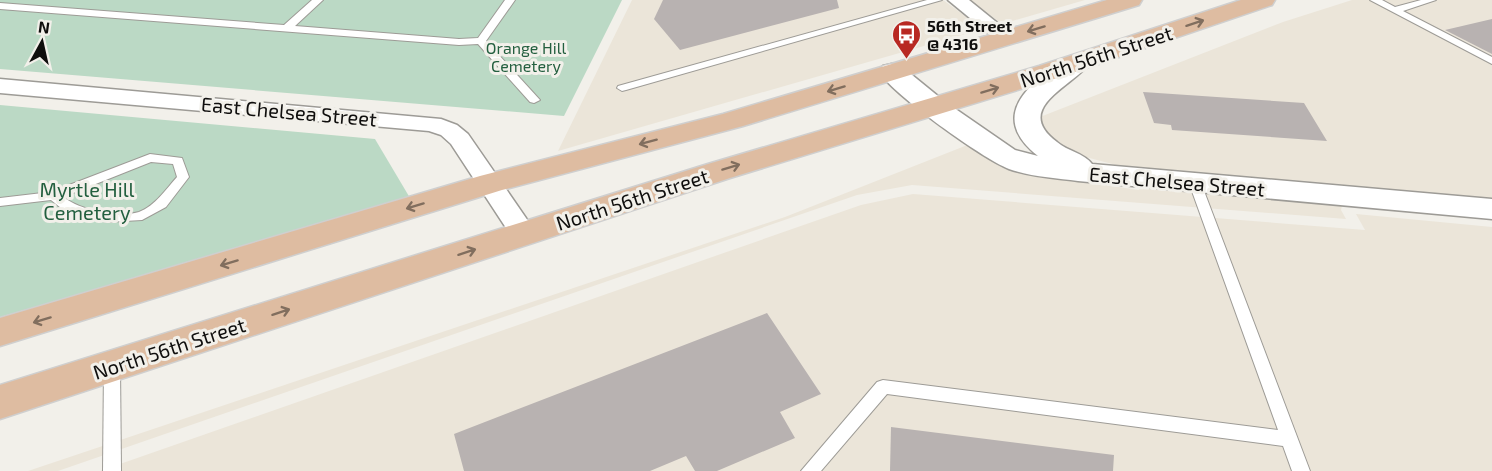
<svg xmlns="http://www.w3.org/2000/svg" width="1492" height="471" font-family="'Exo 2',sans-serif">
<style>
.built{fill:#ebe5d9}
.green{fill:#bbd9c5}
.building{fill:#b8b2b1}
.lines{fill:none;stroke-linecap:round;stroke-linejoin:round}
.service-casing{stroke:#9d9b96;stroke-width:2}
.minor-casing{stroke:#9d9b96;stroke-width:3}
.tertiary-casing{stroke:#9d9b96;stroke-width:3}
.primary-casing{stroke:#cfcfcf;stroke-width:3}
.service{fill:#fff;fill-rule:evenodd}
.minor{fill:#fff;fill-rule:evenodd}
.tertiary{fill:#fff;fill-rule:evenodd}
.primary{fill:#debca1;fill-rule:evenodd}
.oneway{stroke:#816e5e}
.labels{text-anchor:middle;dominant-baseline:central;stroke-width:6;stroke-linejoin:round;paint-order:stroke}
.far-poi-label{font-size:16px;font-weight:bold;fill:#0f0e0d;stroke:#f2f0ea;text-anchor:start}
.far-park-label{font-size:16px;fill:#235f3f;stroke:#f2f0ea}
.street-label{font-size:20px;fill:#0f0e0d;stroke:#f2f0ea}
.park-label{font-size:20px;fill:#235f3f;stroke:#f2f0ea}
</style>
<rect width="100%" height="100%" fill="#f2f0ea"/>
<g class="built">
<path d="M 632,0 L 943,0 L 983,29 L 558,151 Z"/>
<path d="M 970,0 L 1085,0 L 1002,24 Z"/>
<path d="M 1352,0 L 1492,0 L 1492,198 L 1124,167 L 1074,154 L 1063,149 L 1042,130 L 1040,117 L 1283,22 Z"/>
<path d="M 970,144 L 1000,164 L 1022,173 L 1139,190 L 1140,188 L 1342,206 L 1341,210 L 1346,219 L 912,185 L 857,195 L 58,471 L 28,471 L 785,217 Z"/>
<path d="M 913,194 L 1365,230 L 1356,214 L 1492,227 L 1492,471 L 100,471 L 861,205 Z"/>
</g>
<g class="green">
<path d="M 0,0 L 622,0 L 564,116 L 0,69 Z"/>
<path d="M 0,105 L 375,139 L 410,198 L 0,317 Z"/>
</g>
<g class="building">
<path d="M 663,0 L 837,0 L 839,8 L 680,50 L 654,19 Z"/>
<path d="M 1492,19 L 1492,54 L 1445,30 Z"/>
<path d="M 1143,92 L 1304,103 L 1327,141 L 1172,130 L 1171,125 L 1154,123 Z"/>
<path d="M 767,313 L 821,394 L 780,412 L 795,438 L 717,471 L 695,471 L 686,456 L 650,471 L 464,471 L 454,434 Z"/>
<path d="M 891,427 L 1114,455 L 1113,471 L 890,471 Z"/>
</g>
<g class="lines">
<defs>
<g id="service">
<path d="M 312,0 L 323,0 L 295,26 L 459,39 L 478,38 L 505,0 L 515,0 L 486,41 L 540,100 L 534,103 L 530,102 L 478,44 L 459,45 L 0,9 L 0,3 L 284,25 Z"/>
<path d="M 927,0 L 942,0 L 626,90 L 622,91 L 617,88 L 618,86 Z"/>
<path d="M 1370,0 L 1382,0 L 1395,7 L 1421,0 L 1436,0 L 1403,11 L 1492,57 L 1492,64 Z"/>
<path d="M 150,154 L 182,158 L 189,177 L 166,207 L 142,220 L 107,222 L 66,212 L 51,200 L 0,206 L 0,198 L 51,192 ZM 151,162 L 173,164 L 177,177 C 166,189 155,206 139,212 C 117,219 81,210 63,197 Z"/>
<path d="M 1195,179 L 1201,183 L 1310,471 L 1292,471 L 1283,446 L 887,394 L 821,471 L 801,471 L 877,382 L 883,380 L 1278,430 L 1189,183 Z"/>
<path d="M 112,360 L 118,362 L 120,366 L 121,471 L 103,471 L 104,366 L 106,362 Z"/>
</g>
<g id="minor">
<path d="M 948,0 L 969,0 L 1016,38 L 1013,42 L 999,42 Z"/>
<path d="M 0,79 L 441,119 L 457,125 L 468,134 L 537,234 L 534,240 L 524,243 L 514,240 L 451,144 L 441,135 L 429,131 L 0,93 Z"/>
</g>
<path id="tertiary" d="M 1078,54 L 1087,57 L 1091,62 C 1074,86 1011,108 1057,142 C 1067,151 1084,153 1092,164 L 1492,199 L 1492,219 L 1078,181 C 1056,178 1031,177 1009,169 C 982,158 895,96 879,72 L 883,66 L 892,64 L 901,66 L 944,101 L 1015,150 L 1038,156 C 1000,126 1012,99 1046,73 C 1056,66 1066,57 1078,54 Z"/>
<g id="primary">
<path d="M 1107,0 L 1142,0 L 1139,5 L 743,126 L 502,190 L 0,346 L 0,318 L 480,176 L 723,114 Z"/>
<path d="M 1241,0 L 1275,0 L 1272,5 L 1057,78 L 730,178 L 0,419 L 0,385 L 708,164 L 1039,66 Z"/>
</g>
</defs>
<use href="#service" class="service-casing"/>
<use href="#minor" class="minor-casing"/>
<use href="#tertiary" class="tertiary-casing"/>
<use href="#primary" class="primary-casing"/>
<use href="#service" class="service"/>
<use href="#minor" class="minor"/>
<use href="#tertiary" class="tertiary"/>
<use href="#primary" class="primary"/>
</g>
<defs><path id="oneway-shaft" d="M-6 0H5M1.5-3L5.5 0L1.5 3" fill="none" stroke-width="1.6" stroke-linecap="round" stroke-linejoin="round" transform="scale(1.5)"/></defs>
<g class="oneway">
<use href="#oneway-shaft" transform="translate(1195 23) rotate(-18)"/>
<use href="#oneway-shaft" transform="translate(1036 29) rotate(163)"/>
<use href="#oneway-shaft" transform="translate(836 89) rotate(163)"/>
<use href="#oneway-shaft" transform="translate(990 90) rotate(-17)"/>
<use href="#oneway-shaft" transform="translate(648 142) rotate(165)"/>
<use href="#oneway-shaft" transform="translate(731 167) rotate(-17)"/>
<use href="#oneway-shaft" transform="translate(415 206) rotate(163)"/>
<use href="#oneway-shaft" transform="translate(467 252) rotate(-18)"/>
<use href="#oneway-shaft" transform="translate(229 263) rotate(163)"/>
<use href="#oneway-shaft" transform="translate(281 312) rotate(-18)"/>
<use href="#oneway-shaft" transform="translate(42 320) rotate(163)"/>
</g>
<defs>
<symbol id="bus-pin" viewBox="-11 -11 22 30"><path d="M0 17L-7.5 6A9.5 9.5 0 1 1 7.5 6Z" fill="#b82923" stroke="#f2f0ea"/><path d="M-5-6H5V4H4V6H2V4H-2V6H-4V4H-5ZM-3.5-4V0h7V-4ZM-3.5 1.2v1.5H-2V1.2ZM2 1.2v1.5H3.5V1.2Z" fill="#fff"/></symbol>
</defs>
<g fill-rule="evenodd">
<use href="#bus-pin" x="890" y="18" width="33" height="45"/>
</g>
<g class="labels">
<g class="far-poi-label">
<text x="927" y="25">56th Street<tspan x="927" dy="18">@ 4316</tspan></text>
</g>
<g class="far-park-label">
<text x="526" y="47">Orange Hill<tspan x="526" dy="18">Cemetery</tspan></text>
</g>
<g class="street-label">
<text transform="translate(1096 56) rotate(-18)">North 56th Street</text>
<text transform="translate(289 111) rotate(5)">East Chelsea Street</text>
<text transform="translate(1177 181) rotate(5)">East Chelsea Street</text>
<text transform="translate(632 199) rotate(-18)">North 56th Street</text>
<text transform="translate(169 348) rotate(-18)">North 56th Street</text>
</g>
<g class="park-label">
<text x="87" y="189">Myrtle Hill<tspan x="87" dy="23">Cemetery</tspan></text>
</g>
</g>
<g transform="translate(42 42) rotate(8)" stroke="#f2f0ea" stroke-width="4.5" paint-order="stroke">
<path d="M0-4.5L10 22L0 15L-10 22Z" fill="#0f0e0d"/>
<text y="-9" font-size="16" font-weight="bold" text-anchor="middle" fill="#0f0e0d">N</text>
</g>
</svg>
